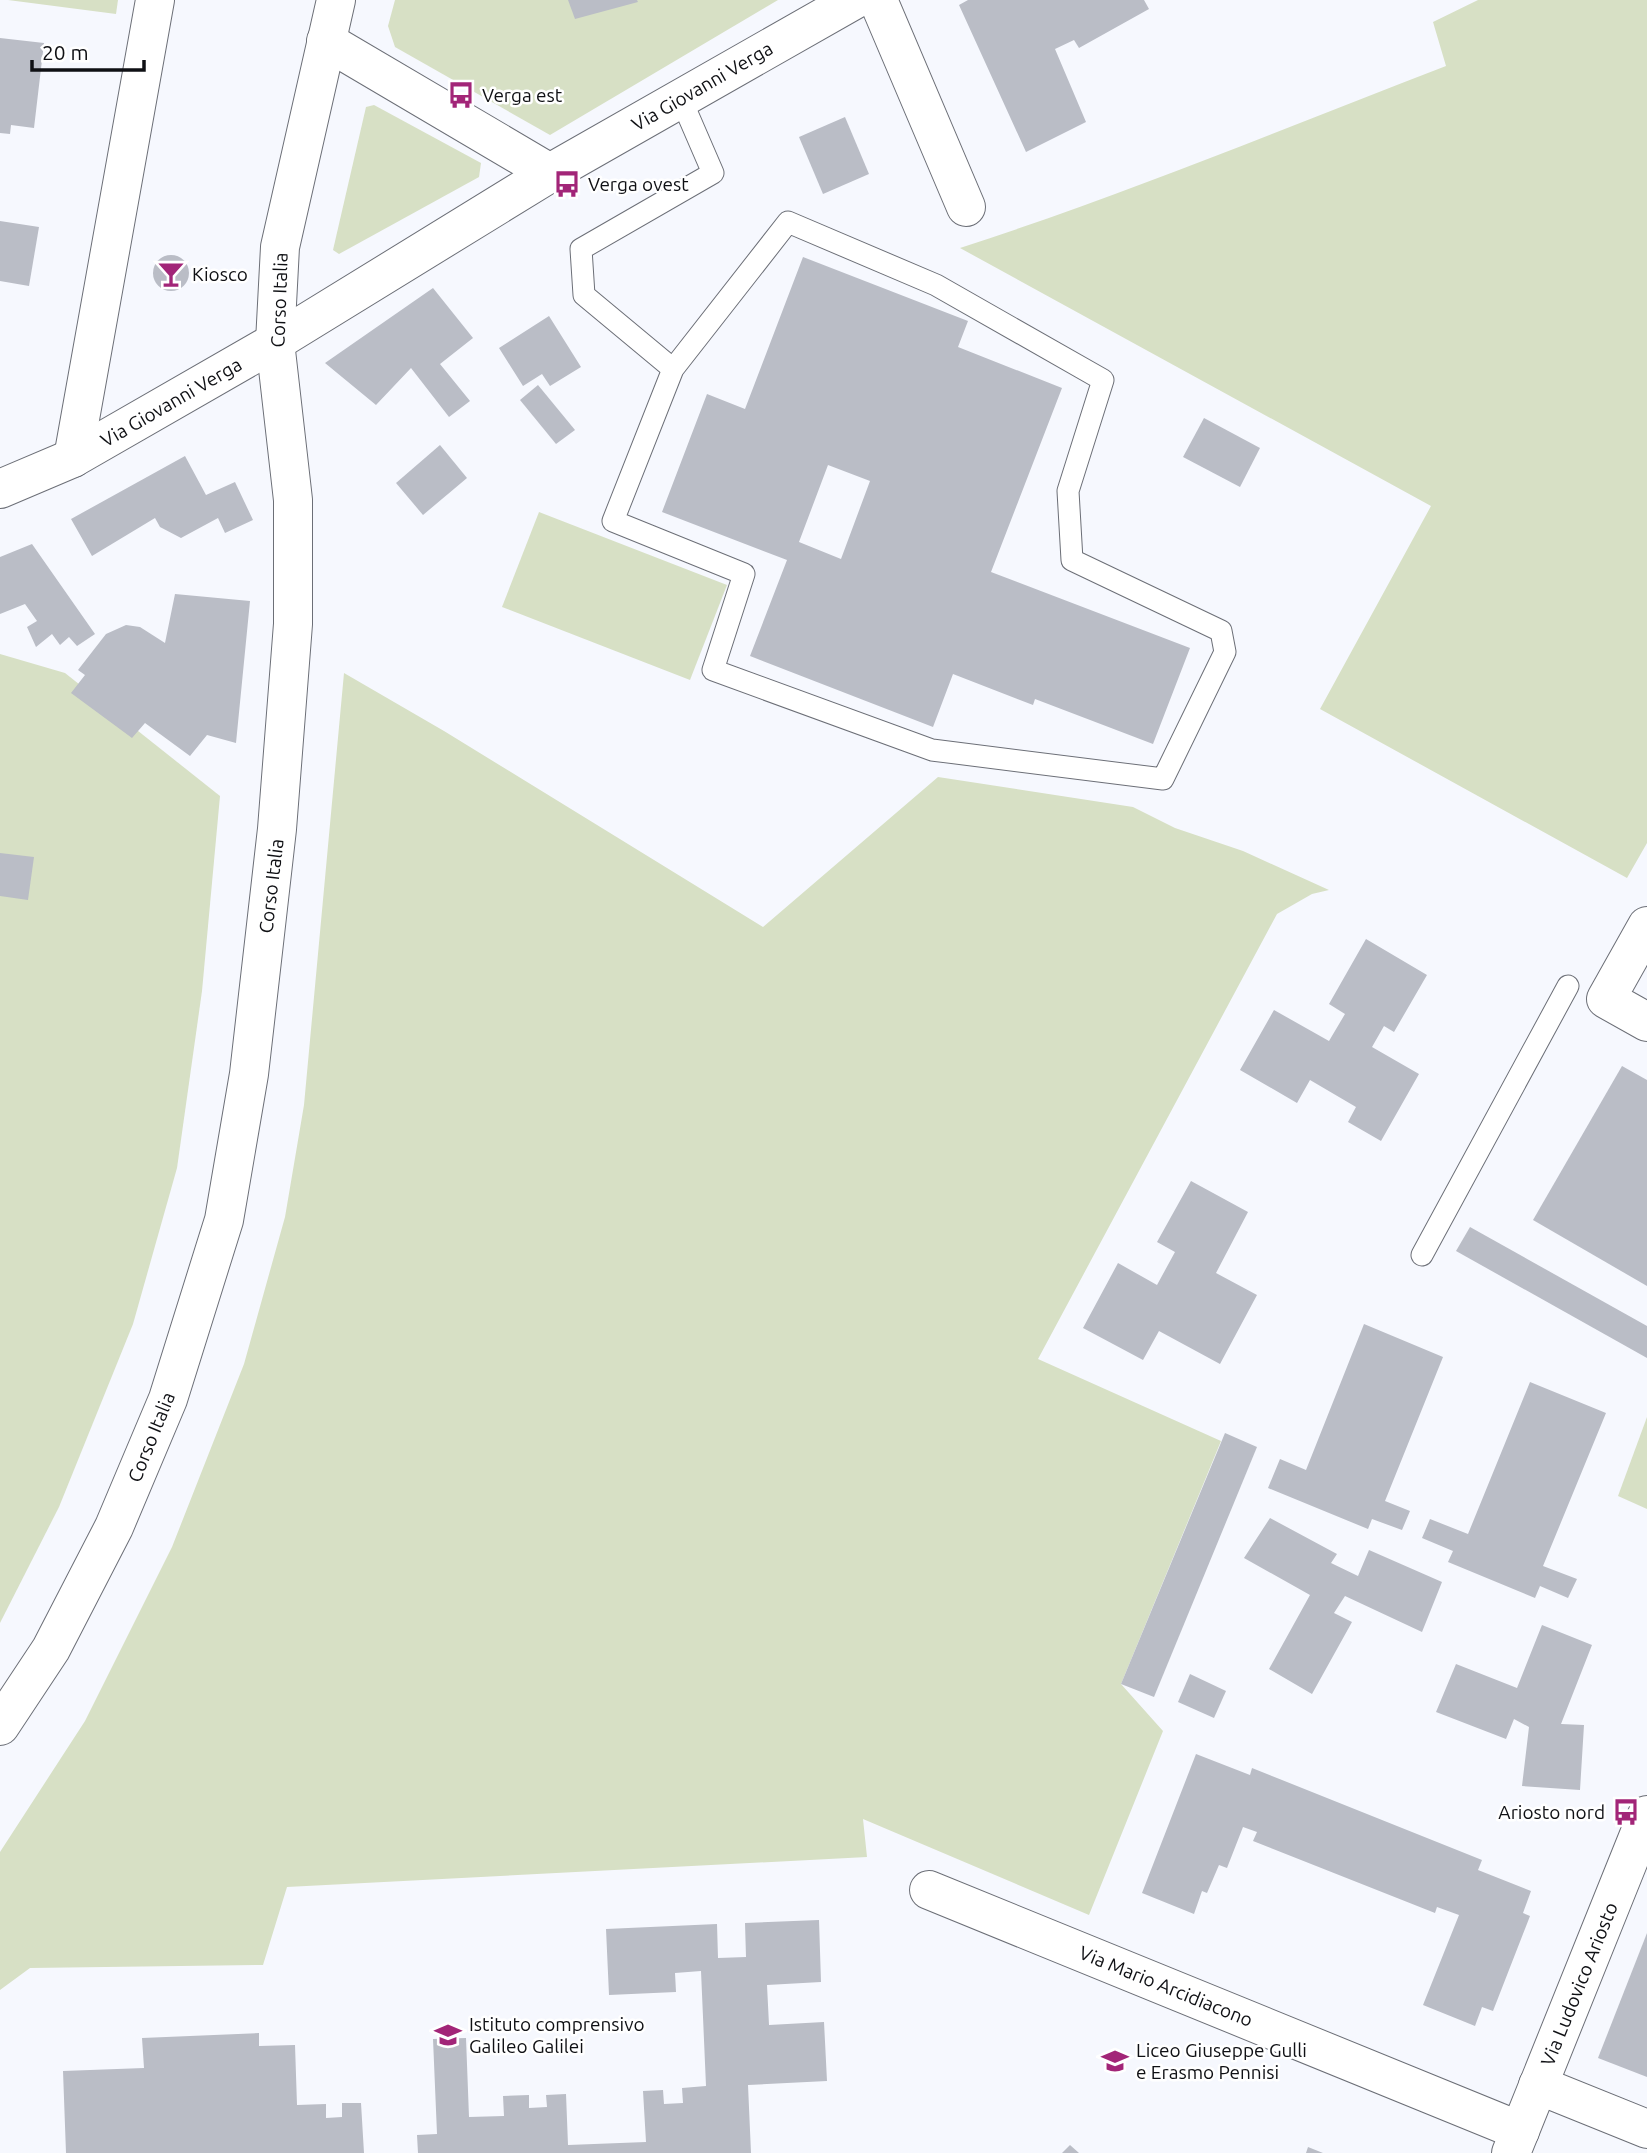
<svg xmlns="http://www.w3.org/2000/svg" width="1647" height="2153" font-family="Ubuntu,sans-serif">
<style>
.green{fill:#d7e0c5}
.building{fill:#babdc6;fill-rule:evenodd}
.lines{fill:none;stroke-linecap:round;stroke-linejoin:round}
.lane-casing{stroke:#6c6f77;stroke-width:23}
.street-casing{stroke:#6c6f77;stroke-width:40}
.secondary-casing{stroke:#6c6f77;stroke-width:40}
.lane{stroke:#fff;stroke-width:21}
.street{stroke:#fff;stroke-width:38}
.secondary{stroke:#fff;stroke-width:38}
.labels{text-anchor:middle;dominant-baseline:central;stroke-width:5;stroke-linejoin:round;paint-order:stroke}
.street-label{font-size:19px;fill:#0f1014;stroke:#fff}
.poi-label{font-size:19px;fill:#0f1014;stroke:#fff;text-anchor:start}
</style>
<rect width="100%" height="100%" fill="#f6f8fe"/>
<g class="green">
<path d="M 8,0 L 118,0 L 116,14 Z"/>
<path d="M 395,0 L 778,0 L 550,135 L 395,47 L 388,26 Z"/>
<path d="M 1478,0 L 1647,0 L 1647,843 L 1627,878 L 1320,709 L 1431,506 L 960,248 C 1124,195 1285,128 1446,66 L 1433,22 Z"/>
<path d="M 374,105 L 481,163 L 479,177 L 339,254 L 333,250 L 366,107 Z"/>
<path d="M 539,512 L 727,585 L 690,680 L 502,607 Z"/>
<path d="M 0,654 L 65,673 L 220,796 L 202,991 L 177,1168 L 133,1324 L 59,1507 L 0,1623 Z"/>
<path d="M 344,673 L 444,731 L 763,927 L 938,777 L 1133,807 L 1175,828 L 1243,851 L 1329,890 L 1312,894 L 1277,914 L 1038,1359 L 1221,1441 L 1121,1684 L 1163,1731 L 1089,1915 L 863,1819 L 867,1857 L 287,1887 L 263,1965 L 30,1968 L 0,1990 L 0,1852 L 85,1721 L 172,1547 L 244,1364 L 285,1217 L 304,1105 Z"/>
<path d="M 1647,1417 L 1647,1509 L 1618,1496 Z"/>
</g>
<g class="building">
<path d="M 568,0 L 637,0 L 638,2 L 575,19 Z"/>
<path d="M 968,0 L 1144,0 L 1149,9 L 1079,48 L 1074,40 L 1055,49 L 1086,122 L 1026,152 L 959,5 Z"/>
<path d="M 0,38 L 44,43 L 34,128 L 11,125 L 10,134 L 0,133 Z"/>
<path d="M 845,117 L 869,174 L 823,194 L 799,137 Z"/>
<path d="M 0,221 L 39,227 L 29,286 L 0,281 Z"/>
<circle cx="171" cy="273" r="18"/>
<path d="M 803,257 L 968,321 L 958,347 L 1062,388 L 991,572 L 1190,648 L 1153,744 L 1035,699 L 1033,705 L 953,674 L 933,727 L 750,656 L 787,560 L 662,512 L 707,394 L 745,409 ZM 828,465 L 870,481 L 841,559 L 799,542 Z"/>
<path d="M 433,288 L 473,338 L 440,364 L 470,401 L 449,417 L 411,368 L 376,405 L 325,363 Z"/>
<path d="M 549,316 L 581,367 L 550,386 L 542,374 L 523,386 L 499,348 Z"/>
<path d="M 538,385 L 575,430 L 556,444 L 520,400 Z"/>
<path d="M 1204,418 L 1260,448 L 1240,487 L 1183,457 Z"/>
<path d="M 440,445 L 467,478 L 423,515 L 396,483 Z"/>
<path d="M 185,456 L 206,495 L 235,482 L 253,520 L 225,533 L 218,518 L 181,538 L 160,527 L 155,518 L 92,556 L 71,519 Z"/>
<path d="M 32,544 L 95,634 L 77,646 L 69,637 L 60,645 L 52,634 L 36,647 L 27,627 L 37,621 L 25,604 L 0,614 L 0,557 Z"/>
<path d="M 175,594 L 250,601 L 236,743 L 207,735 L 190,756 L 145,723 L 132,738 L 71,693 L 85,675 L 78,670 L 106,634 L 126,625 L 140,627 L 165,643 Z"/>
<path d="M 0,853 L 34,857 L 28,900 L 0,896 Z"/>
<path d="M 1366,939 L 1427,975 L 1394,1032 L 1384,1026 L 1372,1047 L 1419,1074 L 1381,1141 L 1348,1122 L 1356,1107 L 1310,1080 L 1297,1103 L 1240,1070 L 1274,1010 L 1329,1041 L 1345,1014 L 1329,1004 Z"/>
<path d="M 1622,1066 L 1647,1080 L 1647,1286 L 1533,1220 Z"/>
<path d="M 1191,1181 L 1248,1212 L 1216,1273 L 1257,1295 L 1220,1364 L 1159,1331 L 1143,1360 L 1083,1328 L 1118,1263 L 1157,1285 L 1175,1252 L 1157,1242 Z"/>
<path d="M 1470,1227 L 1647,1326 L 1647,1358 L 1456,1251 Z"/>
<path d="M 1364,1324 L 1443,1357 L 1385,1501 L 1410,1511 L 1402,1530 L 1372,1519 L 1368,1529 L 1268,1488 L 1280,1459 L 1306,1470 Z"/>
<path d="M 1530,1382 L 1606,1413 L 1543,1566 L 1577,1579 L 1568,1598 L 1540,1586 L 1535,1598 L 1448,1562 L 1453,1551 L 1422,1538 L 1430,1519 L 1468,1534 Z"/>
<path d="M 1225,1433 L 1257,1447 L 1154,1697 L 1121,1684 Z"/>
<path d="M 1270,1518 L 1337,1554 L 1331,1563 L 1358,1576 L 1369,1550 L 1442,1582 L 1422,1632 L 1345,1596 L 1334,1613 L 1352,1622 L 1312,1694 L 1269,1669 L 1310,1595 L 1244,1558 Z"/>
<path d="M 1542,1625 L 1592,1645 L 1561,1724 L 1584,1725 L 1580,1790 L 1522,1786 L 1529,1727 L 1514,1719 L 1506,1739 L 1436,1712 L 1456,1664 L 1517,1688 Z"/>
<path d="M 1190,1674 L 1226,1691 L 1214,1718 L 1178,1702 Z"/>
<path d="M 1196,1754 L 1250,1775 L 1252,1768 L 1482,1860 L 1478,1870 L 1531,1891 L 1523,1913 L 1530,1916 L 1493,2011 L 1482,2007 L 1475,2026 L 1423,2005 L 1459,1915 L 1437,1907 L 1435,1913 L 1253,1841 L 1257,1832 L 1243,1827 L 1227,1868 L 1219,1865 L 1207,1893 L 1202,1891 L 1194,1914 L 1142,1893 Z"/>
<path d="M 819,1920 L 821,1982 L 767,1985 L 769,2025 L 824,2022 L 827,2081 L 748,2085 L 751,2153 L 418,2153 L 417,2135 L 437,2134 L 433,2039 L 466,2038 L 469,2117 L 504,2116 L 503,2096 L 529,2095 L 529,2108 L 547,2107 L 546,2095 L 566,2094 L 568,2145 L 646,2142 L 643,2091 L 663,2090 L 664,2104 L 683,2103 L 682,2088 L 706,2086 L 701,1971 L 675,1973 L 676,1992 L 609,1995 L 606,1929 L 717,1924 L 718,1958 L 746,1957 L 745,1923 Z"/>
<path d="M 1647,1933 L 1647,2077 L 1598,2058 Z"/>
<path d="M 259,2033 L 259,2046 L 295,2045 L 297,2105 L 326,2104 L 326,2118 L 342,2117 L 342,2103 L 361,2103 L 364,2153 L 66,2153 L 63,2071 L 144,2068 L 142,2038 Z"/>
<path d="M 1070,2145 L 1079,2153 L 1062,2153 Z"/>
<path d="M 1308,2147 L 1323,2153 L 1306,2153 Z"/>
</g>
<g class="lines">
<defs>
<g id="lane">
<path d="M 673,369 L 788,222 L 936,285 L 1103,380 L 1068,491 L 1072,560 L 1221,631 L 1225,652 L 1163,779 L 932,750 L 713,670 L 744,574 L 613,521 L 673,369 L 584,295 L 581,249 L 713,173 L 681,99"/>
<path d="M 1422,1255 L 1568,986"/>
</g>
<g id="street">
<path d="M 878,0 L 966,207"/>
<path d="M 326,41 L 550,173"/>
<path d="M 73,458 L 155,0"/>
<path d="M 0,489 L 73,458 L 275,342 L 550,173 L 854,0"/>
<path d="M 1647,926 L 1606,999 L 1647,1022"/>
<path d="M 929,1890 L 1520,2131"/>
<path d="M 1538,2085 L 1647,2129"/>
<path d="M 1511,2153 L 1647,1815"/>
</g>
<path id="secondary" d="M 0,1726 L 51,1649 L 114,1527 L 168,1399 L 224,1220 L 249,1074 L 277,829 L 293,624 L 293,500 L 275,342 L 280,247 L 336,0"/>
</defs>
<use href="#lane" class="lane-casing"/>
<use href="#street" class="street-casing"/>
<use href="#secondary" class="secondary-casing"/>
<use href="#lane" class="lane"/>
<use href="#street" class="street"/>
<use href="#secondary" class="secondary"/>
</g>
<defs>
<symbol id="bus-bare" viewBox="-9 -9 18 18"><path d="M-5-6H5V4H4V6H2V4H-2V6H-4V4H-5ZM-3.5-4V0h7V-4ZM-3.5 1.2v1.5H-2V1.2ZM2 1.2v1.5H3.5V1.2Z" fill="#a22578" stroke="#fff" stroke-width="2.5" paint-order="stroke"/></symbol>
<symbol id="bar-bare" viewBox="-9 -9 18 18"><path d="M-6-5H6L.8 .8V4.5H3.5V6h-7V4.5H-.8V.8Z" fill="#a22578" stroke="#fff" stroke-width="2.5" paint-order="stroke"/></symbol>
<symbol id="school-bare" viewBox="-9 -9 18 18"><path d="M0-5L7-2L0 1L-7-2ZM-4 1L0 2.5L4 1V4Q0 6-4 4Z" fill="#a22578" stroke="#fff" stroke-width="2.5" paint-order="stroke"/></symbol>
</defs>
<g fill-rule="evenodd">
<use href="#bus-bare" x="442" y="76" width="38" height="38"/>
<use href="#bus-bare" x="548" y="165" width="38" height="38"/>
<use href="#bar-bare" x="152" y="255" width="38" height="38"/>
<use href="#bus-bare" x="1607" y="1793" width="38" height="38"/>
<use href="#school-bare" x="429" y="2016" width="38" height="38"/>
<use href="#school-bare" x="1096" y="2042" width="38" height="38"/>
</g>
<g class="labels">
<g class="street-label">
<text transform="translate(702 86) rotate(-30)">Via Giovanni Verga</text>
<text transform="translate(279 300) rotate(-88)">Corso Italia</text>
<text transform="translate(171 402) rotate(-30)">Via Giovanni Verga</text>
<text transform="translate(271 886) rotate(-83)">Corso Italia</text>
<text transform="translate(151 1437) rotate(-68)">Corso Italia</text>
<text transform="translate(1579 1984) rotate(-68)">Via Ludovico Ariosto</text>
<text transform="translate(1166 1986) rotate(22)">Via Mario Arcidiacono</text>
</g>
<g class="poi-label">
<text x="482" y="95">Verga est</text>
<text x="588" y="184">Verga ovest</text>
<text x="192" y="274">Kiosco</text>
<text x="1605" y="1812" text-anchor="end">Ariosto nord</text>
<text x="469" y="2024">Istituto comprensivo<tspan x="469" dy="22">Galileo Galilei</tspan></text>
<text x="1136" y="2050">Liceo Giuseppe Gulli<tspan x="1136" dy="22">e Erasmo Pennisi</tspan></text>
</g>
</g>
<path d="M32 60v10h112v-10" fill="none" stroke="#0f1014" stroke-width="3.5"/>
<text x="42" y="60" font-size="21" fill="#0f1014" stroke="#ffffff" stroke-width="5" paint-order="stroke">20 m</text>
</svg>
